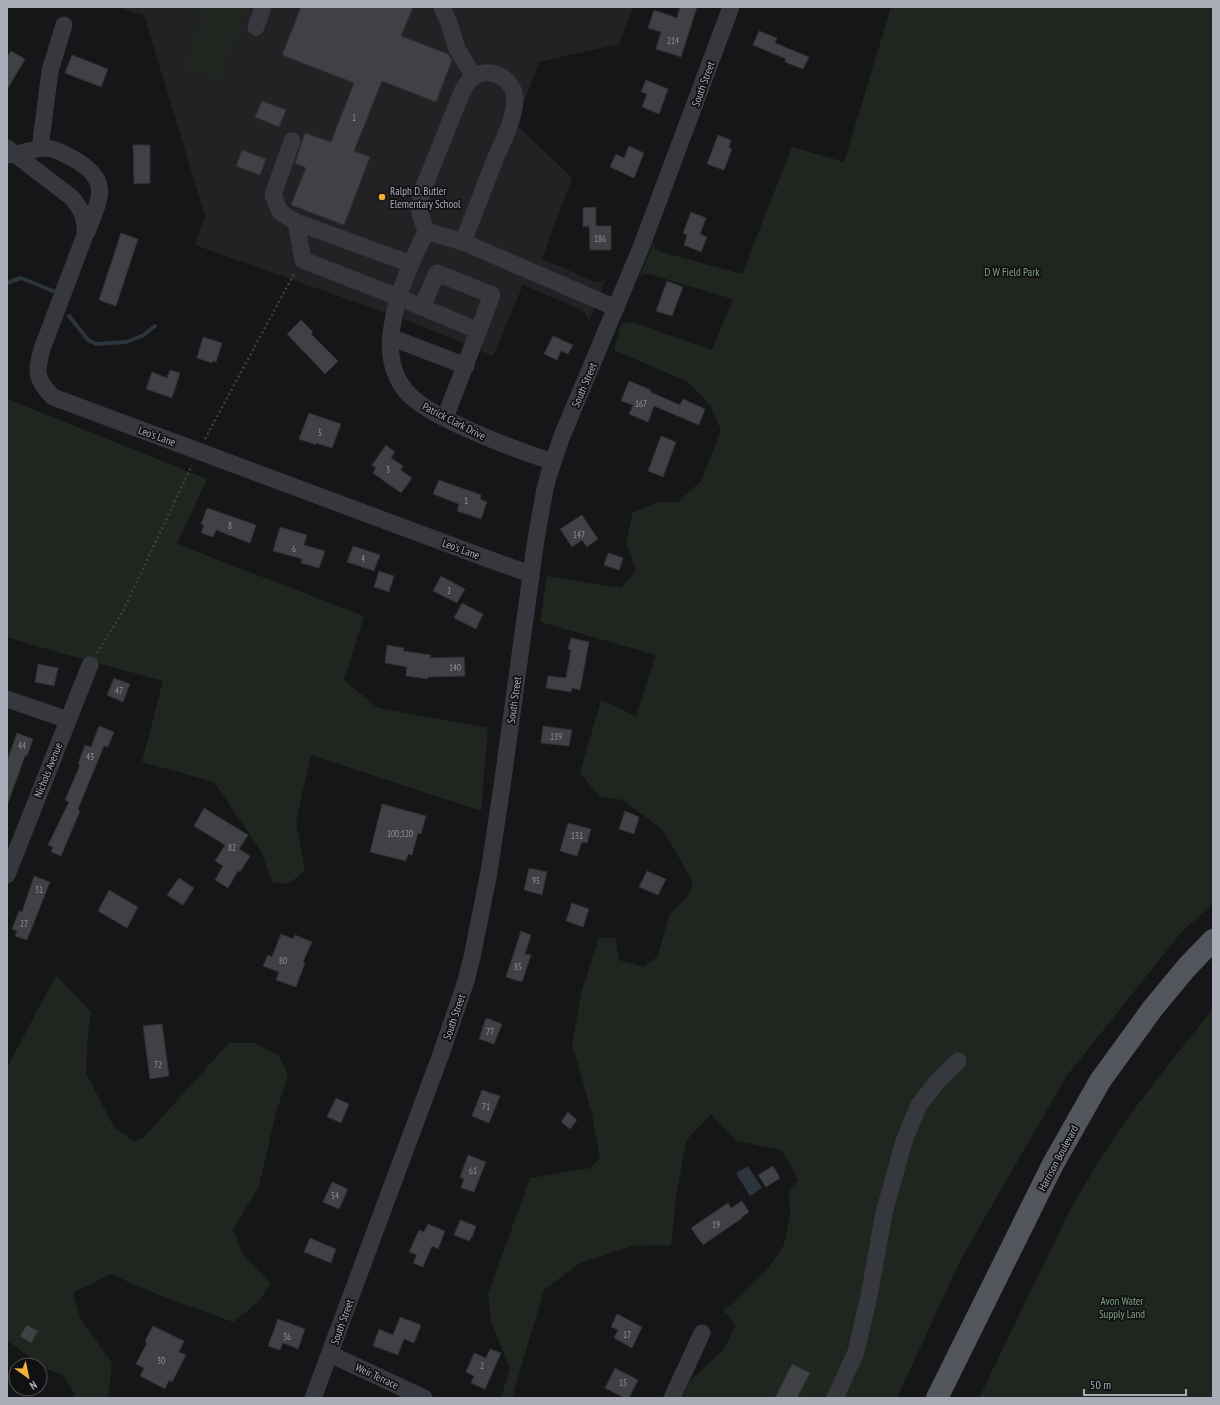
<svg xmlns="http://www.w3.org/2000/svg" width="1220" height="1405" font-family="'PT Sans Narrow',sans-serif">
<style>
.built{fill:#222225}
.green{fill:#1e261f}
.water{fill:#2c353c}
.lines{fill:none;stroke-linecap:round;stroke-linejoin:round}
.stream{stroke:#2c353c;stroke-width:4}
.building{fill:#404145;stroke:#303034}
.path{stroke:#3d3f44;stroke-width:2.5;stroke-dasharray:2 3;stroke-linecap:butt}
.minor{stroke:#37383d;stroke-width:17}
.major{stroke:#53555c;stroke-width:22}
.poi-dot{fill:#f2b134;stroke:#111113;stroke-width:1.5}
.labels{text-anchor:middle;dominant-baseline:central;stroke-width:3.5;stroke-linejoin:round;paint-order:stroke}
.number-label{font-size:9px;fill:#8e929b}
.street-label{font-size:11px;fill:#a8adb8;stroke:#111113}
.poi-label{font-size:11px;fill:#a8adb8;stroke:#111113;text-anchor:start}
.park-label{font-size:11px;fill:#7fa381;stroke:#111113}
</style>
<rect width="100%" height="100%" fill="#161618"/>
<path class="built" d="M 117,7 L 633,7 L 619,44 L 539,62 L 516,124 L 572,178 L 542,259 L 596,282 L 600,282 L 606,278 L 588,324 L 588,318 L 582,310 L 523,285 L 493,356 L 417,324 L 195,245 L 205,216 L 144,15 Z"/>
<g class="green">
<path d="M 189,7 L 244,7 L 246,11 L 219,80 L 184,67 L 204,14 L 202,12 Z"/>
<path d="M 891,7 L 1213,7 L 1213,903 L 1180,934 L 1066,1077 L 961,1259 L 897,1398 L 682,1398 L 690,1381 L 724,1349 L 735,1327 L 731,1318 L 723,1311 L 743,1294 L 766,1271 L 784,1245 L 790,1216 L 789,1190 L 798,1181 L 792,1168 L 781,1150 L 736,1141 L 711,1114 L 686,1141 L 676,1197 L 671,1245 L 632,1246 L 580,1263 L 544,1290 L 512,1398 L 501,1398 L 510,1368 L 491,1322 L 488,1294 L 530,1178 L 590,1168 L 600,1158 L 592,1114 L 572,1044 L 582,990 L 599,938 L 615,938 L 619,960 L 644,967 L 658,956 L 669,915 L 688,896 L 693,882 L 663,830 L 623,800 L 600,797 L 580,773 L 601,700 L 636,716 L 656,655 L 540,622 L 547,576 L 621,588 L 636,571 L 626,542 L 633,512 L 660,502 L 677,503 L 701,481 L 721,430 L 710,405 L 688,382 L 614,350 L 621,324 L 632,322 L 712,350 L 733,299 L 649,274 L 643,275 L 639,278 L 654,242 L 655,248 L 661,252 L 742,274 L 792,147 L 844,162 Z"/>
<path d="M 7,399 L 207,479 L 177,544 L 364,616 L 344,680 L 378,708 L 488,728 L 481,811 L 311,755 L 296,821 L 305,871 L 288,884 L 272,882 L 261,851 L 214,782 L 142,762 L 163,681 L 32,645 L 7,637 Z"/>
<path d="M 56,975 L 91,1012 L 88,1031 L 86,1073 L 114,1127 L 134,1142 L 144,1137 L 229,1043 L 255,1043 L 279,1056 L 288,1075 L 276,1113 L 259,1186 L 233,1229 L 242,1253 L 271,1284 L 257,1303 L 233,1322 L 164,1297 L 110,1274 L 73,1293 L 80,1318 L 112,1363 L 108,1398 L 73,1398 L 75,1394 L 63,1375 L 44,1368 L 7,1340 L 7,1068 Z"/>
<path d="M 1213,1009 L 1213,1398 L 979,1398 L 1068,1214 L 1098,1162 L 1132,1112 L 1171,1061 Z"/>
</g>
<path class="water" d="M 748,1166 L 762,1188 L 750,1196 L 736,1173 Z"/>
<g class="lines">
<g class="stream">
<path d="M 7,283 L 21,278 L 53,291"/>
<path d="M 69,316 L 88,340 L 96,344 L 126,342 L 142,336 L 155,326"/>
</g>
</g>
<g class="building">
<path d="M 301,7 L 413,7 L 401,36 L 448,54 L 452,60 L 436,102 L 382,81 L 354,151 L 370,157 L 344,225 L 291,205 L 306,168 L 295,163 L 305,133 L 331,142 L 354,83 L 282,55 Z"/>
<path d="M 680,7 L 697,7 L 681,57 L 656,49 L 661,32 L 648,28 L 654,10 L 677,18 Z"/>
<path d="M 759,31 L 777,38 L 775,43 L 809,57 L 803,69 L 785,62 L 786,59 L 753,45 Z"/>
<path d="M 11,51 L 25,59 L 7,90 L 7,57 Z"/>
<path d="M 72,55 L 108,69 L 101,87 L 65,73 Z"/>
<path d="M 646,80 L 668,89 L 659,114 L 642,107 L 647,94 L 641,92 Z"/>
<path d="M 262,101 L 286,110 L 279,127 L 255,117 Z"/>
<path d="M 718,135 L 731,140 L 729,148 L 732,149 L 724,170 L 707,164 Z"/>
<path d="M 133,145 L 150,145 L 150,183 L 134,184 Z"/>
<path d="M 629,146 L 644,153 L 634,178 L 610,167 L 616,154 L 624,158 Z"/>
<path d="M 242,150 L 266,159 L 260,175 L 236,166 Z"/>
<path d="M 596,207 L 596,226 L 611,226 L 611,250 L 590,250 L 589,226 L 583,227 L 583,208 Z"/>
<path d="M 691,212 L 706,218 L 700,234 L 707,237 L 701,252 L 684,245 L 687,235 L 683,233 Z"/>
<path d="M 121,233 L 138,239 L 116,306 L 99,300 Z"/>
<path d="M 667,281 L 683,287 L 672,316 L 656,311 Z"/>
<path d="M 301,320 L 313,332 L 311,334 L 338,361 L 325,374 L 287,334 Z"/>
<path d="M 553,336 L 573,345 L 568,354 L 561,351 L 557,360 L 544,354 Z"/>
<path d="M 203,337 L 222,343 L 216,362 L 213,361 L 212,363 L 197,358 Z"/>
<path d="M 170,370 L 180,373 L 172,398 L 146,389 L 152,372 L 167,378 Z"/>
<path d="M 629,381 L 651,390 L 650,392 L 680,405 L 683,399 L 705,409 L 699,425 L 654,406 L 648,422 L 629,414 L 633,405 L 621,401 Z"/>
<path d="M 309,413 L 341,424 L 332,448 L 316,443 L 316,445 L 299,439 Z"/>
<path d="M 661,436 L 676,442 L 663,477 L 648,471 Z"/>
<path d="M 386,445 L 395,452 L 391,458 L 403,466 L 401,470 L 412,478 L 401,493 L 373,473 L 376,468 L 372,465 Z"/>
<path d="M 439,480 L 481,495 L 480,499 L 487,502 L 481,519 L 457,511 L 459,504 L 433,494 Z"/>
<path d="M 207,508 L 256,525 L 250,543 L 216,530 L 213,537 L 201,533 L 204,525 L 201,524 Z"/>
<path d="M 582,515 L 598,539 L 587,547 L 582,540 L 572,547 L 560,529 Z"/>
<path d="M 280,527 L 307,535 L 304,545 L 325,551 L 319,568 L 301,563 L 302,559 L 273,551 Z"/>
<path d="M 353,546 L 380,555 L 374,571 L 347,562 Z"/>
<path d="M 608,553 L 623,558 L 619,570 L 604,565 Z"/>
<path d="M 379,571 L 394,576 L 389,592 L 374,587 Z"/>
<path d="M 441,576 L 465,589 L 457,603 L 433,591 Z"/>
<path d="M 462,603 L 483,614 L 476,629 L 454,618 Z"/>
<path d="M 571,638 L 589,642 L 580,690 L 572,688 L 571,692 L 546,688 L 548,676 L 566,678 L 571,650 L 568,649 Z"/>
<path d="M 387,645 L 404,648 L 403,651 L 431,655 L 430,658 L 464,657 L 465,676 L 428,677 L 428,679 L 406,676 L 407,667 L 385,663 Z"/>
<path d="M 38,664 L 58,668 L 54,686 L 35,682 Z"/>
<path d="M 114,678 L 130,684 L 123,702 L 107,695 Z"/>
<path d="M 99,726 L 114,732 L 108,747 L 104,746 L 78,809 L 80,811 L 61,856 L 51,852 L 53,847 L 48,845 L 69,802 L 65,800 L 80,765 L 78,764 L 85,745 L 91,747 Z"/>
<path d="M 543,726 L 572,730 L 569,746 L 541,743 Z"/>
<path d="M 17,733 L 33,739 L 27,756 L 25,756 L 8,803 L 7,802 L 7,761 Z"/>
<path d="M 382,804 L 426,816 L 421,834 L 418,833 L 412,855 L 408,854 L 406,861 L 370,852 Z"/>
<path d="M 204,808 L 248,835 L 239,849 L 250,856 L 240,872 L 238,871 L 228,888 L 215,880 L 223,866 L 215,861 L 225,845 L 194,826 Z"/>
<path d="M 625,811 L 639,817 L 634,834 L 619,829 Z"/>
<path d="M 568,823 L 591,829 L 587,843 L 582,842 L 577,856 L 560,851 Z"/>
<path d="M 529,868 L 547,872 L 542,895 L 524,890 Z"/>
<path d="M 647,871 L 666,879 L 658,895 L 639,887 Z"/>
<path d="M 34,876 L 50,882 L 27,940 L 15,936 L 17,931 L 12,929 L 19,911 L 22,912 Z"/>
<path d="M 179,878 L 194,888 L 183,905 L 167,895 Z"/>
<path d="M 109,890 L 138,907 L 127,928 L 98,911 Z"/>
<path d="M 572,903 L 589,909 L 583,927 L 566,921 Z"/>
<path d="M 521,931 L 531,935 L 525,954 L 531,955 L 522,982 L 506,977 Z"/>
<path d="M 281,934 L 293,939 L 295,935 L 312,942 L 303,962 L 305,963 L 296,987 L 276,980 L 279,972 L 263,966 L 268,955 L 272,957 Z"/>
<path d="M 486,1018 L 502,1024 L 494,1044 L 479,1039 Z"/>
<path d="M 162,1024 L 169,1076 L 150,1079 L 143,1026 Z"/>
<path d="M 482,1090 L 500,1096 L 489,1123 L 472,1116 Z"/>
<path d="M 336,1098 L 349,1104 L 341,1123 L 327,1117 Z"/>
<path d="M 568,1112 L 577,1120 L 570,1129 L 561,1122 Z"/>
<path d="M 468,1155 L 486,1162 L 474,1192 L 461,1188 L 464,1179 L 460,1177 Z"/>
<path d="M 773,1166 L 780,1178 L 766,1187 L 758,1175 Z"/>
<path d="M 332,1182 L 348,1189 L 339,1209 L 323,1202 Z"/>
<path d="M 742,1201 L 749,1212 L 742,1217 L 742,1218 L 703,1245 L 691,1228 L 728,1203 L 731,1208 Z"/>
<path d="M 460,1220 L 476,1226 L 472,1238 L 471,1237 L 470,1241 L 454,1235 Z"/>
<path d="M 428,1224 L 445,1231 L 438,1249 L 432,1246 L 423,1267 L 413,1263 L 417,1255 L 409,1252 L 419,1230 L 424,1232 Z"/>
<path d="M 310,1238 L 336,1249 L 331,1263 L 304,1252 Z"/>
<path d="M 617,1314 L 642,1327 L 632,1348 L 614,1338 L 618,1330 L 611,1327 Z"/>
<path d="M 400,1317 L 421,1325 L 414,1343 L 404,1339 L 398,1355 L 373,1346 L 379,1329 L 393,1335 Z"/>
<path d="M 278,1319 L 305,1329 L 298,1349 L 283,1343 L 280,1350 L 268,1346 Z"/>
<path d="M 27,1325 L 38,1331 L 31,1343 L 20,1336 Z"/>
<path d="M 153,1326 L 184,1341 L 179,1352 L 186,1355 L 172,1382 L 169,1380 L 165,1389 L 140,1376 L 144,1368 L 136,1364 L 147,1343 L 145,1341 Z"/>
<path d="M 490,1349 L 501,1353 L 485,1389 L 471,1383 L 474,1376 L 466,1372 L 474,1353 L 486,1358 Z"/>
<path d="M 792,1364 L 810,1373 L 797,1398 L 775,1398 Z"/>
<path d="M 615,1368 L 638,1380 L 629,1398 L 625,1398 L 605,1388 Z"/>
</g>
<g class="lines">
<g class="path">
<path d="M 205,439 L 295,272"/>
<path d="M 97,653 L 123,611 L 192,465"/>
</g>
<g class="minor">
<path d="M 442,7 L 449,23 L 457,49 L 474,77"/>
<path d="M 256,27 L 263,7"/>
<path d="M 292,141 L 273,195 L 280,212 L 296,222 L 303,260 L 398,297 L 411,264 L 426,231 L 420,213 L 421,194 L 462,92 C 465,86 468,81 473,77 C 490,66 515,78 515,100 C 514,119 504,139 496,157 C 485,186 474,214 463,242"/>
<path d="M 7,148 L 71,197 C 82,209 86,219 85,235 L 42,349 C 36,372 35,379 53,397 L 499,563 L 531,574"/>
<path d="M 40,148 L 50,71 L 64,25"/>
<path d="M 7,155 C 21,155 32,148 46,148 C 55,148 66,155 74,159 C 112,181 100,198 87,232"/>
<path d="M 296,222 L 411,264"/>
<path d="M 426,231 L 463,242 L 616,308"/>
<path d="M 422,307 L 437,273 L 492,295 L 445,418"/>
<path d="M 479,331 L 398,297 C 393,321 386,345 394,369 C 397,380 405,392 414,399 C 424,408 436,414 448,420 C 482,437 517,450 553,462"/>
<path d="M 390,337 L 466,366"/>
<path d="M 7,699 L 68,720"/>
<path d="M 7,875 L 90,665"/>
<path d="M 330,1354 L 424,1398"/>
<path d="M 313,1398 L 441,1054 L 466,981 L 472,957 L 489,872 L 502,786 L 536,539 L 545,489 L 549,474 L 562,436 L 642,245 L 731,7"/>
<path d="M 672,1398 L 702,1333"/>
<path d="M 835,1398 L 856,1352 L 869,1296 L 884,1213 L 904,1141 L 919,1105 L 936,1083 L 958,1061"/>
</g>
<path class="major" d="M 937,1398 L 1053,1164 L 1100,1081 L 1153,1008 L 1187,967 L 1213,940"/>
</g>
<circle class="poi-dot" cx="382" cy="197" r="4"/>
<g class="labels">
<g class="number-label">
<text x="673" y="40">214</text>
<text x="354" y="117">1</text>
<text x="600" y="238">186</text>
<text x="641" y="403">167</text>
<text x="320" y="432">5</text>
<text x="388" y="469">3</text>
<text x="466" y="500">1</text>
<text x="230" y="525">8</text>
<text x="579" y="534">147</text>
<text x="294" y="548">6</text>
<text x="363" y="558">4</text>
<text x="449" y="590">2</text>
<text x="455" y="667">140</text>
<text x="119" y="690">47</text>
<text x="556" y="736">139</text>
<text x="22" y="745">44</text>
<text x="90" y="756">43</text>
<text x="400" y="833">100;120</text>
<text x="577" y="835">131</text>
<text x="232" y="847">82</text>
<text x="536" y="880">95</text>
<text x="39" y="889">31</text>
<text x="24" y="923">27</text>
<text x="283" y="960">80</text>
<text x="518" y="966">85</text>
<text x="490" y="1031">77</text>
<text x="158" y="1064">72</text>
<text x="486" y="1106">71</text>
<text x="473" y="1170">61</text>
<text x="335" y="1195">54</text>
<text x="716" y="1224">19</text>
<text x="627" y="1334">17</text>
<text x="287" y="1336">36</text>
<text x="161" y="1360">30</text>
<text x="482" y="1365">2</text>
<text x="623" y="1382">15</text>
</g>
<g class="street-label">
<text transform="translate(703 84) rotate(-70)">South Street</text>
<text transform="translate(584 385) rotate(-67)">South Street</text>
<text transform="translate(454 421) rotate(27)">Patrick Clark Drive</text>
<text transform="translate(157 436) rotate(20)">Leo's Lane</text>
<text transform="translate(461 549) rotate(20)">Leo's Lane</text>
<text transform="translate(514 700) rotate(-82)">South Street</text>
<text transform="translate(48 770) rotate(-68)">Nichols Avenue</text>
<text transform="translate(454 1017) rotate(-71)">South Street</text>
<text transform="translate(1058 1158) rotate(-62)">Harrison Boulevard</text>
<text transform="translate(342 1322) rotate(-70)">South Street</text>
<text transform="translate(377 1376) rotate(25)">Weir Terrace</text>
</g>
<g class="poi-label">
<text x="390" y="191">Ralph D. Butler<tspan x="390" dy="13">Elementary School</tspan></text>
</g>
<g class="park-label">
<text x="1012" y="272">D W Field Park</text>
<text x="1122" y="1301">Avon Water<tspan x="1122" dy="13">Supply Land</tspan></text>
</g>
</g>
<rect width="1220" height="1405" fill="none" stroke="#a8adb8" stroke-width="16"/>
<g transform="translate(28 1377) rotate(147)"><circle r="19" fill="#111113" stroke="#4d4f55"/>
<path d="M0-3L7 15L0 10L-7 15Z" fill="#f2b134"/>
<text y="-6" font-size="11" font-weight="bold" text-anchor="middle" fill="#a8adb8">N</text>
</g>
<path d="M1084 1389v6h102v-6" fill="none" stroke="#a8adb8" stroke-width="2"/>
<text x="1090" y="1389" font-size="12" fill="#a8adb8" stroke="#111113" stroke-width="3" paint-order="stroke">50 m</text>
</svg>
